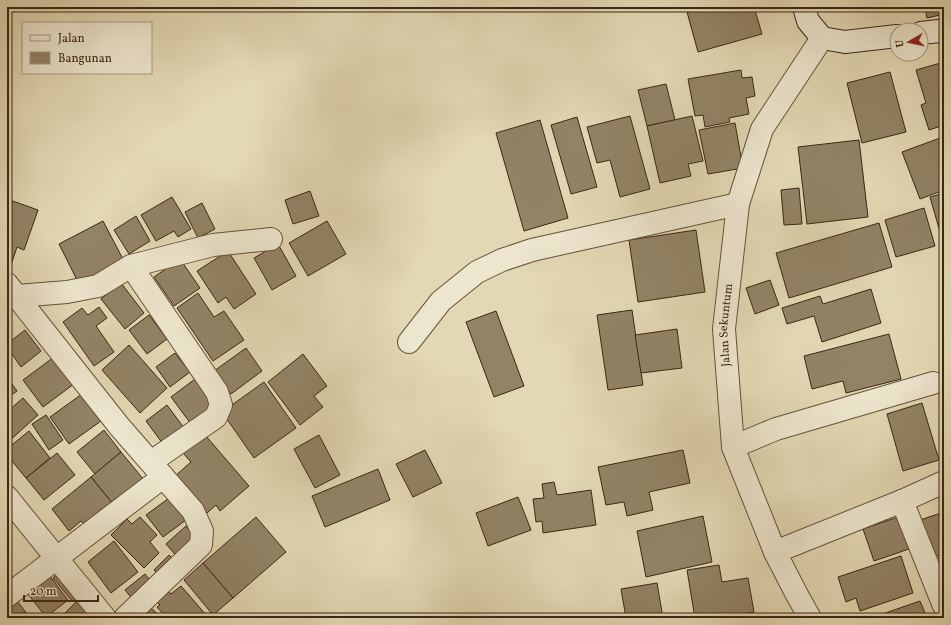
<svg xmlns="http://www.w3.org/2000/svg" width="951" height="625" font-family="Vollkorn,serif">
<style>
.building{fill:#928366;stroke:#3b2712}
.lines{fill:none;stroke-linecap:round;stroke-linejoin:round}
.street-casing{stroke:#65533a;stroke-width:24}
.secondary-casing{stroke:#3b2712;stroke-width:24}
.street{stroke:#ede6ce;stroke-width:22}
.secondary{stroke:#ede6ce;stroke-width:22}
.labels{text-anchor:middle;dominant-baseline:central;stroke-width:4;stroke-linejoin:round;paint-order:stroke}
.street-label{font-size:12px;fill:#3b2712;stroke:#ede6ce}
</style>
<rect width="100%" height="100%" fill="#e3d8b4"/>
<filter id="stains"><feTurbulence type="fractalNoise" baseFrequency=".005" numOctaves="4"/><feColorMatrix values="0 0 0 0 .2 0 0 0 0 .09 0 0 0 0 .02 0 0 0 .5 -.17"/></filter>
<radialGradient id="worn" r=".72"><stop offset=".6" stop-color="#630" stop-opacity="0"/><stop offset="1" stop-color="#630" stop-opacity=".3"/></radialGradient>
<g class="building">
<path d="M 706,7 L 754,7 L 762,34 L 698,52 L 687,12 Z"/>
<path d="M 925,7 L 944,7 L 944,14 L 927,18 Z"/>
<path d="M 944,62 L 944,125 L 929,130 L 921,105 L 926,103 L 916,70 Z"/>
<path d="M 741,70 L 742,78 L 752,77 L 755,96 L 746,98 L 749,114 L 729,118 L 730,122 L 705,127 L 703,115 L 695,116 L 688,79 Z"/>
<path d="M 890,72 L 906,132 L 862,143 L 847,83 Z"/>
<path d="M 666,84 L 675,120 L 647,126 L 638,90 Z"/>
<path d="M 630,116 L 650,189 L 620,197 L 610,160 L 597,163 L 587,127 Z"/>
<path d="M 692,116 L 703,161 L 688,164 L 691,176 L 660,183 L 647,126 Z"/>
<path d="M 577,117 L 597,187 L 571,194 L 551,125 Z"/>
<path d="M 540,120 L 568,218 L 524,231 L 496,133 Z"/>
<path d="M 735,123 L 743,168 L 708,174 L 699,130 Z"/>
<path d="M 940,138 L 944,148 L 944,190 L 920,199 L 902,152 Z"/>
<path d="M 859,140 L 868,217 L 807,224 L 798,147 Z"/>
<path d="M 799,188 L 802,224 L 784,225 L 781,190 Z"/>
<path d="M 310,191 L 319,216 L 293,224 L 285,200 Z"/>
<path d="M 944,193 L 944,246 L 930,197 Z"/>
<path d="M 172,197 L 191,229 L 178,237 L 174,231 L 156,241 L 141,215 Z"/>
<path d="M 7,199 L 38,210 L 24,250 L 17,247 L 11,265 L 7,263 Z"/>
<path d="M 202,203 L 215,229 L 198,238 L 185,212 Z"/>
<path d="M 924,208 L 935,246 L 896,257 L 885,220 Z"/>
<path d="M 136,216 L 150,241 L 129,254 L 114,230 Z"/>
<path d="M 103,221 L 124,261 L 79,284 L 59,244 Z"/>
<path d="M 327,221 L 346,254 L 308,276 L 289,243 Z"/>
<path d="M 879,223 L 892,267 L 789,298 L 776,253 Z"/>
<path d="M 696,230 L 705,292 L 638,302 L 629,240 Z"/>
<path d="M 278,244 L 296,276 L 272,290 L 254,258 Z"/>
<path d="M 228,251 L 256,294 L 234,309 L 226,297 L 218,303 L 197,271 Z"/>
<path d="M 180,259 L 200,288 L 174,306 L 154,277 Z"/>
<path d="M 770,280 L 779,305 L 755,314 L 746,288 Z"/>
<path d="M 121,283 L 144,313 L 125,329 L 101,299 Z"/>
<path d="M 871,289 L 881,323 L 822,342 L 814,316 L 787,324 L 782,308 L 820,296 L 823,304 Z"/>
<path d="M 198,293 L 214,317 L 224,311 L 244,340 L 213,361 L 177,308 Z"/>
<path d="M 99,307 L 107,318 L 96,326 L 114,352 L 94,366 L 63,322 L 82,308 L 88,315 Z"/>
<path d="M 632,310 L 643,385 L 608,390 L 597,315 Z"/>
<path d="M 496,311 L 524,386 L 494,397 L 466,322 Z"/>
<path d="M 149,315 L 167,339 L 147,354 L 129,330 Z"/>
<path d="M 677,329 L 682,368 L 641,373 L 635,335 Z"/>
<path d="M 25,330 L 41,351 L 21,367 L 7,347 L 7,344 Z"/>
<path d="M 889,334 L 901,379 L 846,393 L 843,381 L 812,389 L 804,356 Z"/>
<path d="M 129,345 L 167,388 L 140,413 L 102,370 Z"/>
<path d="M 246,348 L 262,371 L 231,394 L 214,371 Z"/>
<path d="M 175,353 L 190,372 L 170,387 L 156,367 Z"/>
<path d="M 303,354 L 327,386 L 314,396 L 323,407 L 300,425 L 268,382 Z"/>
<path d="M 54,357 L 74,384 L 43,407 L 23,380 Z"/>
<path d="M 7,377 L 17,391 L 7,398 Z"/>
<path d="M 195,379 L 215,406 L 191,424 L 171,397 Z"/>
<path d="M 264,382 L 296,428 L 254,458 L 222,412 Z"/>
<path d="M 82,394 L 101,421 L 69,444 L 50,417 Z"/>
<path d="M 23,398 L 38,415 L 8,442 L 7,440 L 7,412 Z"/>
<path d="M 922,403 L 939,460 L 903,471 L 887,414 Z"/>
<path d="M 167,405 L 187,432 L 166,448 L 146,421 Z"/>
<path d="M 46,415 L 63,440 L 49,450 L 32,424 Z"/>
<path d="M 104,430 L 121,452 L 95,474 L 77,452 Z"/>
<path d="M 29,431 L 50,458 L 26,478 L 7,455 L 7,449 Z"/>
<path d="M 205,435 L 249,486 L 220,511 L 216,505 L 207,513 L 175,476 L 191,462 L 183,453 Z"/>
<path d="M 319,435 L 340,475 L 315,488 L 294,449 Z"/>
<path d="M 425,450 L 442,483 L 413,497 L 396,464 Z"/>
<path d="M 683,450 L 690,483 L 649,492 L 653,510 L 627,516 L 624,502 L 606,505 L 598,467 Z"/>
<path d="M 121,452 L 144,480 L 113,504 L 91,477 Z"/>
<path d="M 57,453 L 75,475 L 44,500 L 26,478 Z"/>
<path d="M 378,469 L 390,500 L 325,527 L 312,496 Z"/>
<path d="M 91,477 L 113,504 L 86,526 L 81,521 L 69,531 L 52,509 Z"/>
<path d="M 554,482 L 557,495 L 591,490 L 596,525 L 543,533 L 542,521 L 536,522 L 533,499 L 544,498 L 542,484 Z"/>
<path d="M 518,497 L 531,530 L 488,546 L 476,513 Z"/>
<path d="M 169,498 L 186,520 L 163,537 L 146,515 Z"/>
<path d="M 944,512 L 944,574 L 938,555 L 930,558 L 917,521 Z"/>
<path d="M 703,516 L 712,562 L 646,577 L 637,531 Z"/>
<path d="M 140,517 L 157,535 L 150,542 L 159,553 L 144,568 L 111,535 L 127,519 L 132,524 Z"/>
<path d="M 256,517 L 286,552 L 233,598 L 203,563 Z"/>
<path d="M 898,517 L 909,549 L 874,561 L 863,529 Z"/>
<path d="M 186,526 L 199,541 L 179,559 L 166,544 Z"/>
<path d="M 114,541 L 138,572 L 111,593 L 88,562 Z"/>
<path d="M 169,555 L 178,564 L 163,579 L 154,570 Z"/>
<path d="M 901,556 L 913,593 L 860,611 L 856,598 L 846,602 L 838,577 Z"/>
<path d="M 203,563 L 233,598 L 213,615 L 184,580 Z"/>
<path d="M 719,565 L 722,582 L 748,578 L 754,612 L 716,618 L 695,618 L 687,570 Z"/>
<path d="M 61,571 L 81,595 L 73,602 L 53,578 Z"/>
<path d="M 145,574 L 154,585 L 134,601 L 125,590 Z"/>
<path d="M 49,575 L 68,600 L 46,617 L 27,593 Z"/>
<path d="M 657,583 L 663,618 L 626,618 L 621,589 Z"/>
<path d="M 181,586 L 208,617 L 206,618 L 167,618 L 157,607 L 160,605 L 154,599 L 166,588 L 171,594 Z"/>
<path d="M 79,599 L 97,618 L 60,618 Z"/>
<path d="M 920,601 L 927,618 L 871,618 Z"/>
<path d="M 18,602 L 30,618 L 7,618 L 7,611 Z"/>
<path d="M 150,607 L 162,618 L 140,618 Z"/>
</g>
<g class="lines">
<defs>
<g id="street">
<path d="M 131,266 L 217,392 L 221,405 L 216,417 L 151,462"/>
<path d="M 7,284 L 119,426 L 193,511 L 202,531 L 201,545 L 125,618"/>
<path d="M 17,296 L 67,292 L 98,286 L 131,266 L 213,245 L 271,239"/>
<path d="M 409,342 L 441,301 L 477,272 L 502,260 L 532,250 L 738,204"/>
<path d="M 733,447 L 776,429 L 933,383"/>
<path d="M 7,497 L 105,618"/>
<path d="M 902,501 L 944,606"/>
<path d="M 775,552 L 902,501 L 944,482"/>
<path d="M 7,596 L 163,477"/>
<path id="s1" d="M 810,618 L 796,593 L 775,552 L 733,447 L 724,329 L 738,204 L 762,129 L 822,38"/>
</g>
<g id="secondary">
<path d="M 804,7 L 808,21 L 822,38 L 845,42 L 897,36"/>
<path d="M 921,33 L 939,31 L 944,32"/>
</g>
</defs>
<use href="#street" class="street-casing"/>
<use href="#secondary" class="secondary-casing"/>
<use href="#street" class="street"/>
<use href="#secondary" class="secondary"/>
</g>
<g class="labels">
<g class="street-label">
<text stroke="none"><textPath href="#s1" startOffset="310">Jalan Sekuntum</textPath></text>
</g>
</g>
<rect width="951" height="625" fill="none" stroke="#e3d8b4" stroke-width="24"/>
<rect x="8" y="8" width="935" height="609" fill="none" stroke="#3b2712" stroke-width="2"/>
<rect x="12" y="12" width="927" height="601" fill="none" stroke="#3b2712"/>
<rect x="22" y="22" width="130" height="52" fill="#ede6ce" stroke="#a69a83"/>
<rect x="30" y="35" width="20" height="6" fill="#ede6ce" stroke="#a69a83"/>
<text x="58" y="42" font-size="12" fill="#3b2712">Jalan</text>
<rect x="30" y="52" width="20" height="12" fill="#928366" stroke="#a69a83"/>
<text x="58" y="62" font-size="12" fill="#3b2712">Bangunan</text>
<g transform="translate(909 42) rotate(261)"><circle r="19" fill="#ede6ce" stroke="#a69a83"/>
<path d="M0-3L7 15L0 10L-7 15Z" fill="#8f2418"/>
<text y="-6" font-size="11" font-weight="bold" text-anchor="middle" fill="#3b2712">U</text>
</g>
<path d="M24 595v6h74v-6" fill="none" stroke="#3b2712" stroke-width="2"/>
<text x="30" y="595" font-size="12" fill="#3b2712" stroke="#ede6ce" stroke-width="3" paint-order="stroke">20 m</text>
<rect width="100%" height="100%" filter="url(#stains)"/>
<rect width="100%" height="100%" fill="url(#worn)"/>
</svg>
